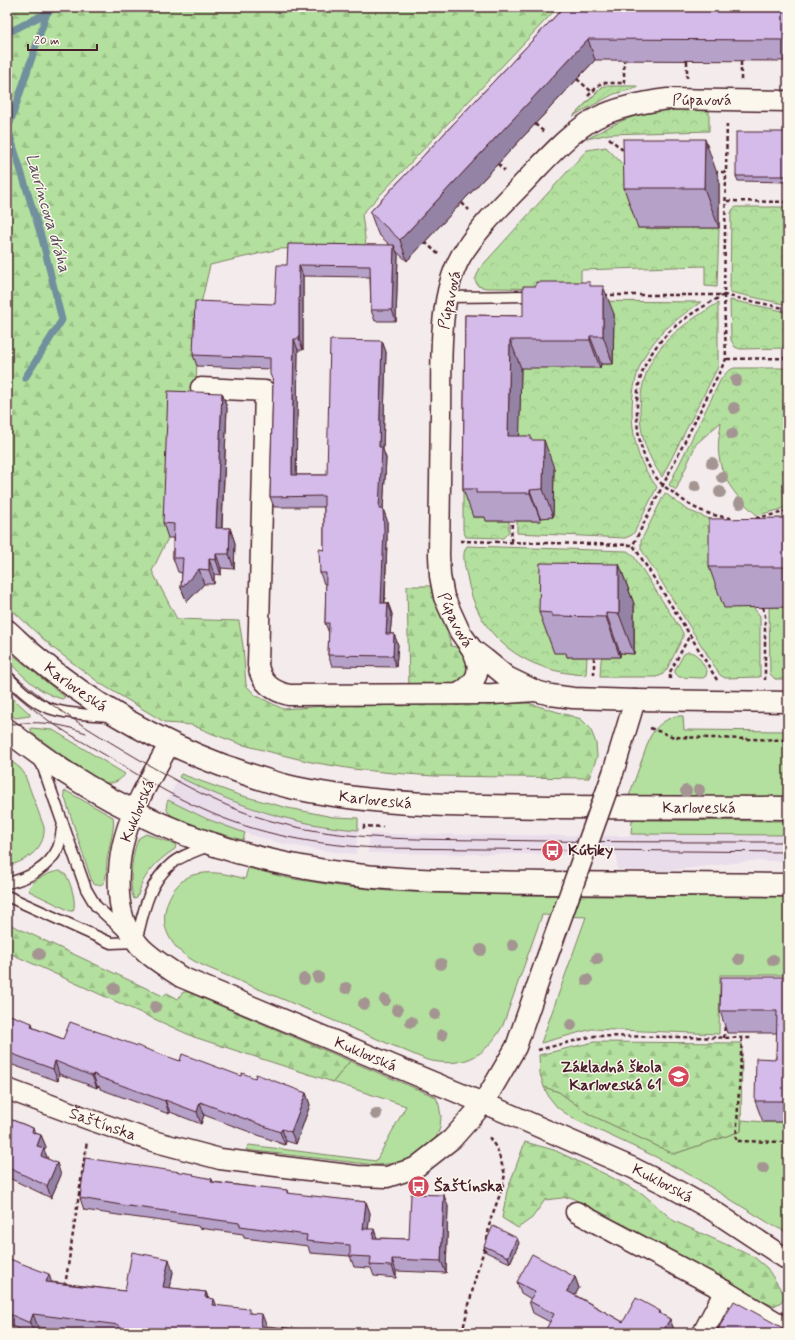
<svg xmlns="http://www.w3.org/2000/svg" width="795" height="1340" font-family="Mynerve,sans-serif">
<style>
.built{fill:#eaddeb}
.grass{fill:#b3e09e;stroke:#7e8064}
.forest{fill:url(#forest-firs);stroke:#7e8064}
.park{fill:url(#park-crowns);stroke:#7e8064}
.garden{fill:url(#garden-furrows);stroke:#7e8064}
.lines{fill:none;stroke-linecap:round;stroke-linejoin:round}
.stream{stroke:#718f9d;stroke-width:7}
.service-casing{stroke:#4a1f2b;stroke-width:13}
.minor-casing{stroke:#4a1f2b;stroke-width:23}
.secondary-casing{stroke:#4a1f2b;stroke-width:25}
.path{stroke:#4a1f2b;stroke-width:2.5;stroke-dasharray:4 3;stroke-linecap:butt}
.service{stroke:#fbf7ec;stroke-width:10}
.minor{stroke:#fbf7ec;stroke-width:20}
.secondary{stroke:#fbf7ec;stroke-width:22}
.tram{stroke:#4a1f2b;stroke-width:1}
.minor-bridge-casing{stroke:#4a1f2b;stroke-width:23;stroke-linecap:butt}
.minor-bridge{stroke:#fbf7ec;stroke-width:20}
.tree{fill:#a49592}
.wall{fill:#b6a1c9;stroke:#4a1f2b}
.shaded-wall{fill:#9483a4;stroke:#4a1f2b}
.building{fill:#d4bbea;stroke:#4a1f2b}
.labels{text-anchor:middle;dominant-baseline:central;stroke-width:3;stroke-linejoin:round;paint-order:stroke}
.street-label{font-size:16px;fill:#4a1f2b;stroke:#fbf7ec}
.poi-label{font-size:16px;font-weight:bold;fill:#4a1f2b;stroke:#fbf7ec;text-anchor:start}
.water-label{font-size:17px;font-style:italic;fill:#5a4e5a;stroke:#fbf7ec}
</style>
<defs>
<pattern id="forest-firs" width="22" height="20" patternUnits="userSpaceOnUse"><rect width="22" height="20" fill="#b3e09e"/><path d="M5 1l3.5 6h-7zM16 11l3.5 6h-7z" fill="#9bc088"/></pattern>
<pattern id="park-crowns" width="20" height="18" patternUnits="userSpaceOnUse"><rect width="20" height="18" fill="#b3e09e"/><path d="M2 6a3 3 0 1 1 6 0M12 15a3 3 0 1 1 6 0" fill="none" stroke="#9bc088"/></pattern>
<pattern id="garden-furrows" width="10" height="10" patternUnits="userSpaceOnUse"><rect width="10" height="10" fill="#b3e09e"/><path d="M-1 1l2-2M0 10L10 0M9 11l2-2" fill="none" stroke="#9bc088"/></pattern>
</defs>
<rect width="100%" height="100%" fill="#f3ebec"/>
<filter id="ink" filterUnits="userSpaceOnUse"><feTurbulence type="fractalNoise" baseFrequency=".025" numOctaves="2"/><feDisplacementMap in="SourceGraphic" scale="8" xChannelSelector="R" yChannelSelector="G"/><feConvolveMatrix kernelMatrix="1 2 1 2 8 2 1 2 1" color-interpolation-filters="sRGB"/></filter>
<g filter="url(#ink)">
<g class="built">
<path d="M 179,777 L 222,797 L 261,812 L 302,822 L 329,827 L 358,830 L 356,854 L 318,850 L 284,844 L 245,833 L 207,819 L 168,800 Z"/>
<path d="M 369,834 L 630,836 L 631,834 L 788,835 L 788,861 L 752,861 L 664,871 L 617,870 L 617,855 L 368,853 Z"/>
</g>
<g class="grass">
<path d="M 7,650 L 65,697 L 62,699 C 39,693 23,676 7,660 Z"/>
<path d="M 688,652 C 698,652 702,663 707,671 L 706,676 L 703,678 L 679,677 L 675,673 L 675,670 L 684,654 Z"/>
<path d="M 7,693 L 28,712 L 30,714 L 30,716 L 15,718 L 7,711 Z"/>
<path d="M 676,716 L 683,716 L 684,730 L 788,731 L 788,797 L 629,796 L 650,737 C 656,726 664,720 676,716 Z"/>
<path d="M 31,728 L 53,730 L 125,774 C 121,780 114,784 106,783 C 99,782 93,776 87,772 C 68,760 49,746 31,732 Z"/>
<path d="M 7,758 L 20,768 L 24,773 L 44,827 C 46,849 25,862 7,866 Z"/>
<path d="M 181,774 L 239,795 L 288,808 L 333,817 L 358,818 L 358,830 C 293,825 237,806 179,777 Z"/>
<path d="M 66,791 L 113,817 C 116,826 108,849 107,861 C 106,867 107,874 105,880 C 104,885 99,885 95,885 L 92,882 L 64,795 L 64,792 Z"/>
<path d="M 168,800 L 207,819 L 245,833 L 243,840 C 229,836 175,822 168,812 C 166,808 166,804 168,800 Z"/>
<path d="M 632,820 L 788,821 L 788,835 L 631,834 Z"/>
<path d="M 146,834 L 174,844 L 176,845 L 175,849 C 161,858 150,868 142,883 C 140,888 139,893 137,898 L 134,899 C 128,887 132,850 139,838 Z"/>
<path d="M 248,868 L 288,878 L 339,886 L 389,891 L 460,894 L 594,896 L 788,897 L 788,975 L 720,975 L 719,1034 L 592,1029 L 541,1043 L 586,917 L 542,915 L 503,1025 C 485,1058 463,1068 427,1060 L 230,977 C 212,969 189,962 176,947 C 171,941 166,932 165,925 C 162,906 174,881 193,875 C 210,870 229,874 245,879 Z"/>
<path d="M 60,871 C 63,873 66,874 67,877 C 71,884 77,904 73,911 L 70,911 L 29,891 C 29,880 50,872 60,871 Z"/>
<path d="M 350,1061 L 436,1097 L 439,1105 L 441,1116 L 440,1128 L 435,1140 L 415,1157 L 398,1163 L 376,1165 L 246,1150 L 249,1145 L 376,1161 L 406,1106 L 333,1082 Z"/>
<path d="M 544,1087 L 559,1092 L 589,1114 L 674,1154 L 741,1131 L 742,1120 L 763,1122 L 788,1122 L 788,1233 L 772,1225 L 694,1177 L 656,1157 L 572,1118 L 557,1107 L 549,1097 Z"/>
</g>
<g class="forest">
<path d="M 7,7 L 558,7 L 362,214 L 366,246 L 279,249 L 210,265 L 199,312 L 195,406 L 174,406 L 168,538 L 152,571 L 177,619 L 239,621 L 243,646 L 246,685 L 255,695 L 283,709 L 325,706 L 528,703 L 581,719 L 590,728 L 596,743 L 597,757 L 589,778 L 434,776 L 393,773 L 353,769 L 311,762 L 278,754 L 240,744 L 213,734 L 192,725 L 166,723 L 101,684 L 53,648 L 12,610 L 7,590 Z"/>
<path d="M 407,586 L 435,586 L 451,646 C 463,647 467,658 471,667 L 466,677 L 454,685 L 409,687 Z"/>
<path d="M 7,923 L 163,996 L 167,993 L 178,999 C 181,994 182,991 188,992 L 350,1061 L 333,1082 L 194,1037 L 7,952 Z"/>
<path d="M 594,1042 L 742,1043 L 741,1131 L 674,1154 L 589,1114 L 559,1092 L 544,1087 L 540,1074 L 539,1055 Z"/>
<path d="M 525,1142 L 554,1150 L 605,1174 L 643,1194 L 674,1221 L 754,1257 L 767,1268 L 785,1296 L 781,1302 L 774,1306 L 741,1293 L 668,1249 L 570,1197 L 545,1200 L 532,1218 L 518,1228 L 502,1218 L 507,1191 Z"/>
</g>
<g class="park">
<path d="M 680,109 L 709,109 L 709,131 L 609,134 L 587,139 C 607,127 629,116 651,112 C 661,110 671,110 680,109 Z"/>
<path d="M 606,147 L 638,180 L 638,228 L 719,228 L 717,287 L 705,286 L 705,266 L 581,270 L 581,289 L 486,288 L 478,286 L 475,280 L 480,268 L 587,150 Z"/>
<path d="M 736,207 L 788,207 L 788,305 L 730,292 L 731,213 L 733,209 Z"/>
<path d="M 730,300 L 788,312 L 788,348 L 740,349 L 735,347 L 731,340 Z"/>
<path d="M 579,301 L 701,302 C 682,315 662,329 649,349 C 628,379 628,427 641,461 C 645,470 651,479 657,487 L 635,531 L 632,535 L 625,538 L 517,533 L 517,521 L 540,521 L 540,518 L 553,517 L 473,517 L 486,517 L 487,521 L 509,521 L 509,532 L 503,538 L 466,537 L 463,530 L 463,456 L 473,450 L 519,450 L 521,344 L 600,368 L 601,364 L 613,364 Z"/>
<path d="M 718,303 L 718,367 L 662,477 C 647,455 640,437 640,410 C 641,352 674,330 718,303 Z"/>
<path d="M 734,368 L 788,368 L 788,505 L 779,510 L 757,515 C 739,500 722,481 719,456 C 717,445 720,433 721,422 L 696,444 L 676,490 L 669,485 L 721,379 L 728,371 Z"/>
<path d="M 665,493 L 687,510 L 715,521 L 784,518 L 788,516 L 788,558 L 753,607 L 760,616 L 760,677 L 725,678 L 720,675 L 641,549 L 641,541 Z"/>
<path d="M 467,546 L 627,551 L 633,555 L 683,633 L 683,637 L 667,669 L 662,675 L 656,677 L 600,677 L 601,660 L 602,657 L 620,657 L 620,653 L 634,654 L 634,604 L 567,653 L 567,657 L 587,657 L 586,675 C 525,672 477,638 467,576 C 465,567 461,553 467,546 Z"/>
<path d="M 769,607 L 788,607 L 788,679 L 775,679 L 770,674 Z"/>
</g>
<path class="garden" d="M 603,86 L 637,86 L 637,88 L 614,94 L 573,116 Z"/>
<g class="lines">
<g class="stream">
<path d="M 7,33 L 47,13"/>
<path d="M 25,378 L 62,320 L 42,239 L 8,129 L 47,13 L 54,7"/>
</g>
<defs>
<g id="service">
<path d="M 447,297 L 535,296"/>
<path d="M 7,676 C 16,686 27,696 38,703 C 58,715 86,714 108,716"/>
<path d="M 40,759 L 86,889 L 96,906 L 124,932"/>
<path d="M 7,883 C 27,879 49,868 58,848 C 61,841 61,831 63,824"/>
<path d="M 7,896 L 111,943 L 136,942"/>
<path d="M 136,942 C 143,915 147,885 170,865 C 179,856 199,850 211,845"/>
</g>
<g id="minor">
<path id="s1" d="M 788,101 L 668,99 C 644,102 618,107 596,118 C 573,130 550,155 532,174 C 508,200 480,225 461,256 C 437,298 442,365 441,413 C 440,460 440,507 439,555 L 440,576 L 444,597 L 460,632 L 472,649 L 485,659 L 507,677 L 536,691 L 551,695 L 573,698 L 635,700 L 788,702"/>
<path d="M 201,388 L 265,391 L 258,665 C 261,683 272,691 289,695 L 493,694 L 535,691"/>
<path d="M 458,694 C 478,682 483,670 472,649"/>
<path id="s2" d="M 170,743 C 154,772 134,804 125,836 C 118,859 116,894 123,917 C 125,925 131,935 136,941 C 144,954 168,968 181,977 L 514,1116 L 633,1168 L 669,1186 L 712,1210 L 788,1260"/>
<path d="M 613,773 L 635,700"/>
<path id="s3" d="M 7,1089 L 91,1120 L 149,1140 L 220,1159 L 357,1176 L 387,1177 L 415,1168 L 452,1139 L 483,1104 L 516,1047 L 545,963"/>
<path d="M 576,1212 L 725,1291 L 786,1328"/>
<path d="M 703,1333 L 725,1291"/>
</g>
<g id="secondary">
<path id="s4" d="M 7,631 C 17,640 27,650 38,659 C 93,705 157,741 224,766 C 247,774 271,783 295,788 C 380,806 466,806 551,807 C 630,807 709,808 788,808"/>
<path d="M 7,730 C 25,744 44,758 63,771 C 128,813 202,846 277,862 C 365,882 456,882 546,883 C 627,884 707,884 788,885"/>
</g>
</defs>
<use href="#service" class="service-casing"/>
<use href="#minor" class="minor-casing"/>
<use href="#secondary" class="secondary-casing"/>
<g class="path">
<path d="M 687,61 L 687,78"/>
<path d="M 577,79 L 592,92"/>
<path d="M 741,80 L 741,61"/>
<path d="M 624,83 L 624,61"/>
<path d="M 588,96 L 601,83 L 626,83"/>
<path d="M 535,124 L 544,132"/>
<path d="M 609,138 L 625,152"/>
<path d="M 498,164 L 505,171"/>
<path d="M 714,172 L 726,172 L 727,121"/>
<path d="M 727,201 L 788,202"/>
<path d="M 462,203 L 469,210"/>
<path d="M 425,242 L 438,254"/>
<path d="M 604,295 L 724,295 L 788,309"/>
<path d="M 724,295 C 696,310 667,327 650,356 C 640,372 637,389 637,408 C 636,435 643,467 664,486 C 669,490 674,493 679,497 C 695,510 711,516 732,518"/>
<path d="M 727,359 L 788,358"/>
<path d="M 756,518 L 781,513 L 788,509"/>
<path d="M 460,541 L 633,545"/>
<path d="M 511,542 L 512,522"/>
<path d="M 763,607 L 765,616 L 765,680"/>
<path d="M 594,657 L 594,678"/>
<path d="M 670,679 L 670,672 L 690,635"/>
<path d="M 717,680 L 690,635 L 633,545 L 726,359 L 724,295 L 726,172"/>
<path d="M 650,728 L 674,737 L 788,740"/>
<path d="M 364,829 L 364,826 L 383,827"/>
<path d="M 724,1038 L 725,1024"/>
<path d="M 742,1038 L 736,1141 L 788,1142"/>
<path d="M 538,1050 L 594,1036 L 752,1038"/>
<path d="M 487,1240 L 490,1221 L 502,1189 L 505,1174 L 497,1149 L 489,1137"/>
<path d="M 65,1286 L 87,1141"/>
<path d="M 58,1333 L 59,1326"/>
<path d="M 462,1333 L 477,1272 L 485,1247"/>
</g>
<use href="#service" class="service"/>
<use href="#minor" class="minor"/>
<use href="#secondary" class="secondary"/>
<g class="tram">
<path d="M 7,668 C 43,702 83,726 125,751 C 174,780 223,809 279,823 C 345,840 413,839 481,840 C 583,842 686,842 788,842"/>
<path d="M 7,687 C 22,700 36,712 52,723 C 71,736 92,747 112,759 C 141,777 170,795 202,809 C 258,835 317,845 378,848 L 788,852"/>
<path d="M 7,725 C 35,720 60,723 86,733"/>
</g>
<defs>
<path id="minor-bridge" d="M 545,963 L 613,773"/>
</defs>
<use href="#minor-bridge" class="minor-bridge-casing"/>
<use href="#minor-bridge" class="minor-bridge"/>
</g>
<g class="tree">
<circle cx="736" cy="380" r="6"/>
<circle cx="734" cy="408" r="6"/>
<circle cx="732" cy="434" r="6"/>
<circle cx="712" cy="463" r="6"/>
<circle cx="722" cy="477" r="6"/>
<circle cx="695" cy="486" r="6"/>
<circle cx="720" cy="492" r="6"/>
<circle cx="740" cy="503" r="6"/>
<circle cx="699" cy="790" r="6"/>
<circle cx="686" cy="791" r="6"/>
<circle cx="513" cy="945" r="6"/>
<circle cx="481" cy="950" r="6"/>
<circle cx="39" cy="954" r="6"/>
<circle cx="597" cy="959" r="6"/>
<circle cx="739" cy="959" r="6"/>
<circle cx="773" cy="960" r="6"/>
<circle cx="441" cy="964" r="6"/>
<circle cx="318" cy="977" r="6"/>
<circle cx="304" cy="979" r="6"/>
<circle cx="587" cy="980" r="6"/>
<circle cx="346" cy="988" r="6"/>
<circle cx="114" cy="989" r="6"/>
<circle cx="385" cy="1000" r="6"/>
<circle cx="364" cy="1004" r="6"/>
<circle cx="155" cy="1007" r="6"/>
<circle cx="397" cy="1010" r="6"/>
<circle cx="435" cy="1014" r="6"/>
<circle cx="411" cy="1022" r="6"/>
<circle cx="571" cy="1025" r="6"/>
<circle cx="442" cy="1035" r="6"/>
<circle cx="376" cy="1114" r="6"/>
<circle cx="763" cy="1168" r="6"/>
</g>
<g class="wall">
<path d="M 564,7 L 788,7 L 788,61 L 595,60 L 407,261 L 396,251 L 398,255 L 396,321 L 375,321 L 371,310 L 370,277 L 303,276 L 303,350 L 298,350 L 296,475 L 327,475 L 382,341 L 386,352 L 383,450 L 386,458 L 385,479 L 383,509 L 387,520 L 387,541 L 385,603 L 388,603 L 392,614 L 390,634 L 394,634 L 398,645 L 396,667 L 332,666 L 328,655 L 329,633 L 325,623 L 326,584 L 324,584 L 320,573 L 324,550 L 324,507 L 274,507 L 270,497 L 273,381 L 270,369 L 197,366 L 193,355 L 275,304 L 287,265 L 390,245 L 378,234 L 370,212 Z"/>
<path d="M 788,132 L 788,182 L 738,181 L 736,176 Z"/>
<path d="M 719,179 L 719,228 L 638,228 L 624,188 Z"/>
<path d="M 591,286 L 614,314 L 613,364 L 601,364 L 600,368 L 521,368 L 519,436 L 532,440 L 554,468 L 553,517 L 540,518 L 541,521 L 486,521 L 485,517 L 473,517 L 463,489 L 465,315 L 523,316 Z"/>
<path d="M 222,393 L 227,408 L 222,528 L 230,528 L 235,543 L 234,569 L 221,568 L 221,575 L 214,574 L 214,584 L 204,584 L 187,602 L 181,588 L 182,573 L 178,572 L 173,558 L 173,538 L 168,538 L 163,523 Z"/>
<path d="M 788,518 L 788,607 L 724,608 L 709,567 Z"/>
<path d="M 619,564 L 634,604 L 634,654 L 620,653 L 620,657 L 567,657 L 566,653 L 554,653 L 539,612 Z"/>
<path d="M 788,977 L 788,1122 L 763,1122 L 755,1101 L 776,1059 L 777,1033 L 727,1033 L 720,1011 Z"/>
<path d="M 7,1014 L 34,1028 L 63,1039 L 180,1061 L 241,1076 L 255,1078 L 306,1093 L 310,1105 L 296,1144 L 286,1141 L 285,1145 L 204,1115 L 201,1124 L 170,1112 L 169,1114 L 100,1089 L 100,1087 L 97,1086 L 97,1088 L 59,1074 L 58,1081 L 7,1063 Z"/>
<path d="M 7,1118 L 33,1128 L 35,1133 L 41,1135 L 46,1147 L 44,1150 L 48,1159 L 61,1175 L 51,1198 L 9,1178 L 7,1173 Z"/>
<path d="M 194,1176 L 212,1179 L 213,1182 L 261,1188 L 287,1190 L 288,1194 L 366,1202 L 370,1213 L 368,1229 L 377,1238 L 409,1239 L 448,1206 L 446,1273 L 396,1271 L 396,1278 L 374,1276 L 371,1268 L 354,1267 L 350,1256 L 310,1253 L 308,1246 L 244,1238 L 243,1234 L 199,1228 L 198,1226 L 125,1216 L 84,1210 L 80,1198 Z"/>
<path d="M 519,1243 L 510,1263 L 486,1252 L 484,1246 Z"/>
<path d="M 7,1259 L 52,1282 L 125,1291 L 173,1272 L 170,1288 L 206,1292 L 208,1298 L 217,1306 L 251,1313 L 267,1326 L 324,1332 L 325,1333 L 85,1333 L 38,1327 L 36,1333 L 28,1333 L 7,1324 Z"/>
<path d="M 575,1277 L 579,1288 L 575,1295 L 623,1322 L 660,1311 L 661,1314 L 670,1319 L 674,1330 L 673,1333 L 545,1333 L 550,1322 L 533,1313 L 529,1301 L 531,1299 L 521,1293 L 517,1282 Z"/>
</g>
<g class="shaded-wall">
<path d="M 588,39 L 595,60 L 407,261 L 400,240 Z"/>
<path d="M 705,139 L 719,179 L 719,228 L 704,188 Z"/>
<path d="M 394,245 L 398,255 L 396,321 L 392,310 Z"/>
<path d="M 299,265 L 303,276 L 303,350 L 299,339 Z"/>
<path d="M 603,286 L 614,314 L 613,364 L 603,336 Z"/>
<path d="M 590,336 L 601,364 L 600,368 L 590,340 Z"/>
<path d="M 294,339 L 298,350 L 296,486 L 292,475 Z"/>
<path d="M 510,340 L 521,368 L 519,464 L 508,436 Z"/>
<path d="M 382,341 L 386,352 L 383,450 L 386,458 L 385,479 L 383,509 L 387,520 L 387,541 L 384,614 L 381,603 L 379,509 L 379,447 Z"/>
<path d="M 222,393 L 227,408 L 221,542 L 216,528 Z"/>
<path d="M 544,440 L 554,468 L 553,517 L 543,489 Z"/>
<path d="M 530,490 L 540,518 L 541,521 L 530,493 Z"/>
<path d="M 230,528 L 235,543 L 234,569 L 229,554 Z"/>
<path d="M 216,554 L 221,568 L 221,575 L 216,560 Z"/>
<path d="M 209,559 L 214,574 L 214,584 L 209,570 Z"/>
<path d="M 619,564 L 634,604 L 634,654 L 619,614 Z"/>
<path d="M 199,569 L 204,584 L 187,602 L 181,588 Z"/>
<path d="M 388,603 L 392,614 L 389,645 L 386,634 Z"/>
<path d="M 606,613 L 620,653 L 620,657 L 606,617 Z"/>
<path d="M 394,634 L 398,645 L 396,667 L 393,656 Z"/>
<path d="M 32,1023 L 36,1035 L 31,1027 Z"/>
<path d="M 55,1061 L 59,1074 L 58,1081 L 53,1069 Z"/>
<path d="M 93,1074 L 97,1086 L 97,1088 L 92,1076 Z"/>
<path d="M 306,1093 L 310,1105 L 296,1144 L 291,1132 Z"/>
<path d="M 165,1100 L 170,1112 L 169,1114 L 165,1101 Z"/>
<path d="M 200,1102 L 204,1115 L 201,1124 L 197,1112 Z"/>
<path d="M 282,1129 L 286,1141 L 285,1145 L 280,1132 Z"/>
<path d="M 41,1135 L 46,1147 L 44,1150 L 48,1160 L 45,1168 L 37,1146 Z"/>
<path d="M 57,1163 L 61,1175 L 51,1198 L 47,1186 Z"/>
<path d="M 444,1195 L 448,1206 L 446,1273 L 441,1261 Z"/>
<path d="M 366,1202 L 370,1213 L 367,1240 L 363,1229 Z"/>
<path d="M 374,1229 L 378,1241 L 373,1238 Z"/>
<path d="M 517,1238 L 519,1243 L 510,1263 L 508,1257 Z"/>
<path d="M 169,1259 L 173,1272 L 168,1300 L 163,1287 Z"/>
<path d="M 392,1259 L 396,1271 L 396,1278 L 392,1266 Z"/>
<path d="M 49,1274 L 53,1287 L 46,1282 Z"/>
<path d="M 575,1277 L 579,1288 L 571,1302 L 567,1291 Z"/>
<path d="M 206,1292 L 210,1304 L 205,1297 Z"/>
<path d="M 214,1299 L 219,1311 L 213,1305 Z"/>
<path d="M 33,1314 L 38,1327 L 36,1333 L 34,1333 L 30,1323 Z"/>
<path d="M 262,1314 L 267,1327 L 261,1326 Z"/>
<path d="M 670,1319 L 674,1330 L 673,1333 L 662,1333 Z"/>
<path d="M 783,1328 L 784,1333 L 780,1333 Z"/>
</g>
<g class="building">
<path d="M 564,7 L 788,7 L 788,40 L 588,39 L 400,240 L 370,212 Z"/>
<rect x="736" y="132" width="52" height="44"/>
<path d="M 623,139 L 705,139 L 704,188 L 624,188 Z"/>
<path d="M 288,244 L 394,245 L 392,310 L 371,310 L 370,266 L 299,265 L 299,339 L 294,339 L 292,454 L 292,475 L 327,475 L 330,340 L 382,341 L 379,447 L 382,447 L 381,468 L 379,509 L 383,509 L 384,530 L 381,603 L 388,603 L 386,634 L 394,634 L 393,656 L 328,655 L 329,623 L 325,623 L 326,573 L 320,573 L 319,549 L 324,550 L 324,496 L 270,497 L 273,381 L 270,374 L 270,358 L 193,355 L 195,301 L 275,304 L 277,265 L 287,265 Z"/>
<path d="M 536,282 L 590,282 L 590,286 L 603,286 L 603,336 L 590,336 L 590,340 L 510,340 L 508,436 L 531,436 L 531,440 L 544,440 L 543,489 L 530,490 L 530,493 L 476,493 L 476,489 L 463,489 L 465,315 L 523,316 L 523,286 L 536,286 Z"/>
<path d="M 168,391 L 222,393 L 216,528 L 230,528 L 229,554 L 216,554 L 216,560 L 209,559 L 209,570 L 199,569 L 181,588 L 183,558 L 173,558 L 174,524 L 163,523 Z"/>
<path d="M 788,518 L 788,567 L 709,567 L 709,519 Z"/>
<path d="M 540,563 L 619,564 L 619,614 L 606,613 L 606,617 L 552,616 L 552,613 L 539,612 Z"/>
<path d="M 721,977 L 788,977 L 788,1101 L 755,1101 L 756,1058 L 776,1059 L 777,1011 L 720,1011 Z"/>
<path d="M 7,1014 L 32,1023 L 31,1027 L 63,1039 L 70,1022 L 180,1061 L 182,1054 L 241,1076 L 242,1073 L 255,1078 L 256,1074 L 306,1093 L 291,1132 L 282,1129 L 280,1132 L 200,1102 L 197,1112 L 165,1100 L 165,1101 L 96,1076 L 96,1075 L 93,1074 L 92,1076 L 55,1061 L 53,1069 L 7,1052 Z"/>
<path d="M 7,1118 L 33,1128 L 32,1132 L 41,1135 L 37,1146 L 44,1148 L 41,1156 L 57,1163 L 47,1186 L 7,1167 L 7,1161 L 8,1157 L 7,1157 Z"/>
<path d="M 85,1158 L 194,1174 L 193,1175 L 212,1179 L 211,1182 L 261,1188 L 261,1187 L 287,1190 L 287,1193 L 366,1202 L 363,1229 L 374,1229 L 373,1238 L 409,1239 L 411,1194 L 444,1195 L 441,1261 L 392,1259 L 392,1266 L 370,1265 L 371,1257 L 350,1256 L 350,1245 L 306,1241 L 307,1235 L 240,1226 L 240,1223 L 195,1217 L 195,1215 L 121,1205 L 80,1198 Z"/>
<path d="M 493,1226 L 517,1238 L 508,1257 L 484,1246 Z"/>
<path d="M 132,1252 L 169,1259 L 163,1287 L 206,1292 L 205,1297 L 214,1299 L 213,1305 L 249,1309 L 249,1313 L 262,1314 L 261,1326 L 324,1332 L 324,1333 L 169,1333 L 155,1331 L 155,1333 L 137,1333 L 118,1330 L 119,1325 L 33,1314 L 30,1323 L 7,1313 L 7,1258 L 49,1274 L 46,1282 L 125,1291 Z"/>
<path d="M 532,1254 L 575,1277 L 567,1291 L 623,1322 L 636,1298 L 660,1311 L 659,1313 L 670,1319 L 662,1333 L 544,1333 L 554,1314 L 529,1301 L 535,1292 L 517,1282 Z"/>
<path d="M 734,1301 L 783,1328 L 780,1333 L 716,1333 Z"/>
</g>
</g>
<defs>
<symbol id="bus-disc" viewBox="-11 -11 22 22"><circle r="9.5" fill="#d1495b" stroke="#fbf7ec"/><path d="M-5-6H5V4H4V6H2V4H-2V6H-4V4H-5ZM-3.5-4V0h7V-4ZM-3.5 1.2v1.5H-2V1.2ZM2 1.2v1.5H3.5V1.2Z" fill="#fff"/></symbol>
<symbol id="school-disc" viewBox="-11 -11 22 22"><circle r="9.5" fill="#d1495b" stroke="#fbf7ec"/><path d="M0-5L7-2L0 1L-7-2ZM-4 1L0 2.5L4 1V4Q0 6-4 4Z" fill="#fff"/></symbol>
</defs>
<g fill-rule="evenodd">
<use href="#bus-disc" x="540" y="838" width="25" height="25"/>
<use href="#school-disc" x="666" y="1064" width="25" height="25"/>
<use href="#bus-disc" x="406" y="1174" width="25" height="25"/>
</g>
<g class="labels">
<g class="street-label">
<text x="702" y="100">Púpavová</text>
<text transform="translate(450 300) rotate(-78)">Púpavová</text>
<text stroke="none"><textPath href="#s1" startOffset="759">Púpavová</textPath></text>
<text stroke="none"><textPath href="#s4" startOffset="89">Karloveská</textPath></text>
<text stroke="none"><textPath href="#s4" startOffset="413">Karloveská</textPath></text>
<text stroke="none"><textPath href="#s4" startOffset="737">Karloveská</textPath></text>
<text transform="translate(138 811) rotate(-68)">Kuklovská</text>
<text stroke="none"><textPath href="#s2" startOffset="471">Kuklovská</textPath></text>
<text stroke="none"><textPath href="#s3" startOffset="102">Šaštínska</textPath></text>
<text stroke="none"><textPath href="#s2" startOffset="795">Kuklovská</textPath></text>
</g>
<g class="poi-label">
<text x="568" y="850">Kútiky</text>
<text x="662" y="1067" text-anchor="end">Základná škola<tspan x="662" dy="18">Karloveská 61</tspan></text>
<text x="434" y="1186">Šaštínska</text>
</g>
<g class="water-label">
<text transform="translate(48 213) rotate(74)">Laurincova dráha</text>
</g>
</g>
<rect width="795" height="1340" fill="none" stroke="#fbf7ec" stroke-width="24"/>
<rect x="12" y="12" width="771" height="1316" fill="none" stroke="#4a1f2b" stroke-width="1.5" filter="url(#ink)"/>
<path d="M28 44v6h69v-6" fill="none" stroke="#4a1f2b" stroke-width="2"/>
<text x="34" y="44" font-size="12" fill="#4a1f2b" stroke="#fbf7ec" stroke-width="3" paint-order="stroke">20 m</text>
</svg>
